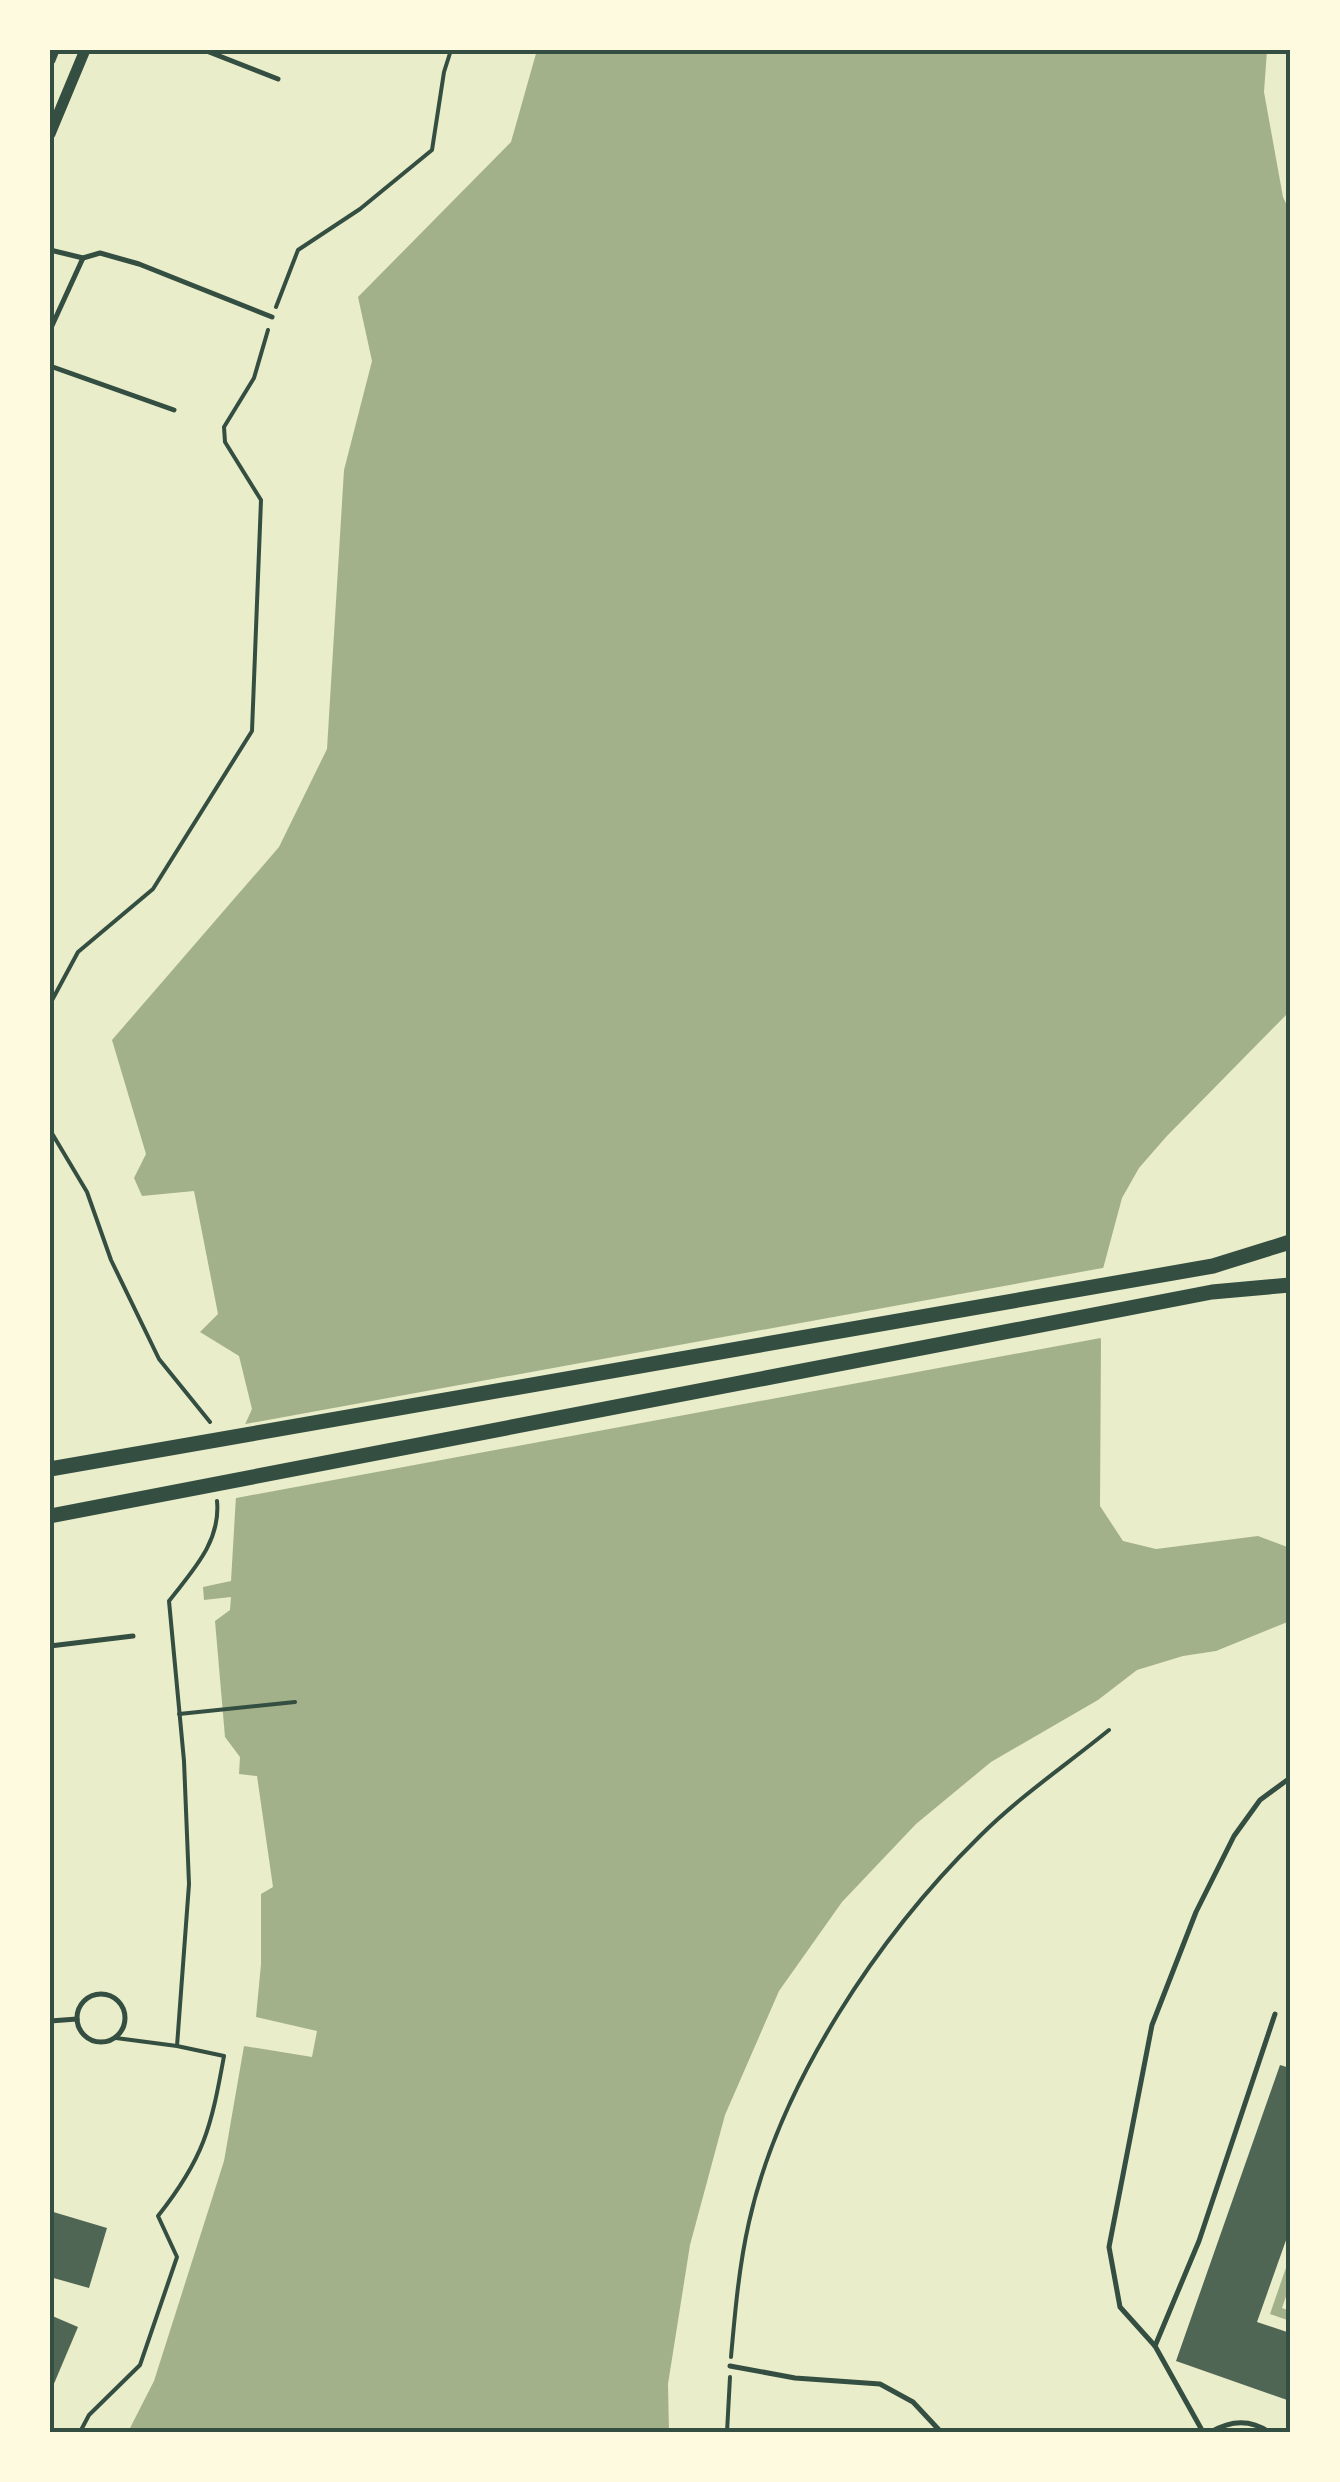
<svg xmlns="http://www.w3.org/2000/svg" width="1340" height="2482" font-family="'Golos Text',sans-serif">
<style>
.water{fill:#a3b18a}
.pier{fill:#e9edc9}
.building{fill:#4f6655}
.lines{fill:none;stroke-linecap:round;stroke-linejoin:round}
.path{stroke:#344e41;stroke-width:4}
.service{stroke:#344e41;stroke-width:5}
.tertiary{stroke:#344e41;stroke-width:11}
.primary{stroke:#344e41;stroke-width:15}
.neatline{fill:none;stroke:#344e41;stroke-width:4}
</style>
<rect width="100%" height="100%" fill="#e9edc9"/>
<g class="water">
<path d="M 537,50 L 1267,50 L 1264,92 L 1283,197 L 1290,212 L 1290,1011 L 1166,1137 L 1139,1168 L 1122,1198 L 1096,1295 L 1101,1342 L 1100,1506 L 1123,1541 L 1156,1549 L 1258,1536 L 1290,1548 L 1290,1621 L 1216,1651 L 1183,1656 L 1137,1670 L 1098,1700 L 991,1762 L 916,1824 L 842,1902 L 779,1991 L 725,2115 L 690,2245 L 668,2384 L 669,2432 L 128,2432 L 154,2381 L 224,2161 L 244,2046 L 312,2057 L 317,2031 L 256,2017 L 261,1964 L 261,1894 L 273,1887 L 257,1776 L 239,1774 L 240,1757 L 225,1737 L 215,1621 L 230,1610 L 231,1597 L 204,1600 L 203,1587 L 231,1581 L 236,1496 L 230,1458 L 252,1409 L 239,1356 L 200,1332 L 218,1314 L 194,1191 L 142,1196 L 134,1178 L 146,1154 L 112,1040 L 279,847 L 327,749 L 344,470 L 372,361 L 358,297 L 511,142 Z"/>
<path d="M 1290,2256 L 1290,2285 L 1282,2308 L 1290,2311 L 1290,2321 L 1270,2314 Z"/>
</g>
<path class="pier" d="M 1108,1267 L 1101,1295 L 1106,1337 L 231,1499 L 225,1457 L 240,1425 Z"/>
<g class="building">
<path d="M 1280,2065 L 1290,2068 L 1290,2229 L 1257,2322 L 1290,2333 L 1290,2401 L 1176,2361 Z"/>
<path d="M 50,2211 L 107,2228 L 89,2288 L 50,2277 Z"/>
<path d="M 50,2315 L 78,2327 L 53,2386 L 50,2384 Z"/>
</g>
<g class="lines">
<g class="path">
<path d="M 1290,62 L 1290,80"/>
<path d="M 276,307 L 298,250 L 360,209 L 432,150 L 444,72 L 451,50"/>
<path d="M 50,1004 L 78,952 L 153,889 L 252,731 L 261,500 L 225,442 L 224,427 L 254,378 L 268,330"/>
<path d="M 50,1130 L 87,1192 L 111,1260 L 159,1359 L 210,1422"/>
<path d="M 179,1714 L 295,1702"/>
<path d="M 177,2046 L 189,1884 L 184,1761 L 169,1601 C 192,1571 221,1542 217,1501"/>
<path d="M 731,2357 C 735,2312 739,2266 749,2222 C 780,2083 879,1935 980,1836 C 1019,1797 1066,1765 1109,1730"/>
<path d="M 80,2432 L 89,2415 L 140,2365 L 177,2257 L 158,2216 C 204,2158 211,2128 224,2056 L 177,2046 L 116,2038"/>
<path d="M 727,2432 L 730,2377"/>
</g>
<g class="service">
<path d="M 204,50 L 278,79"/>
<path d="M 50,250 L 83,258 L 100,253 L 139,264 L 272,317"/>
<path d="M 50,330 L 83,258"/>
<path d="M 50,366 L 174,410"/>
<path d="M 50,1646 L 133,1636"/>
<circle cx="101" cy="2018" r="24"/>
<path d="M 50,2021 L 77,2019"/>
<path d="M 1155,2346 L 1199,2241 L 1275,2014"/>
<path d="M 730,2366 L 795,2378 L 880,2384 L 913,2402 L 941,2432"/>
<path d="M 1203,2432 L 1155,2346 L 1120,2307 L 1109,2247 L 1152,2025 L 1196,1912 L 1234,1836 L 1260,1800 L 1290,1778"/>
<path d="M 1211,2432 C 1231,2420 1250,2419 1269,2432"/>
</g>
<g class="tertiary">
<path d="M 50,60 L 54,50"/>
<path d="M 50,134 L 85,50"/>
</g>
<g class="primary">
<path d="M 50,1469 L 1213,1266 L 1290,1242"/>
<path d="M 50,1516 L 1212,1292 L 1290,1285"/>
</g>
</g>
<rect width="1340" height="2482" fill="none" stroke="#fefae0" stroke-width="105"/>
<rect x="52" y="52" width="1236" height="2378" class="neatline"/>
</svg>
